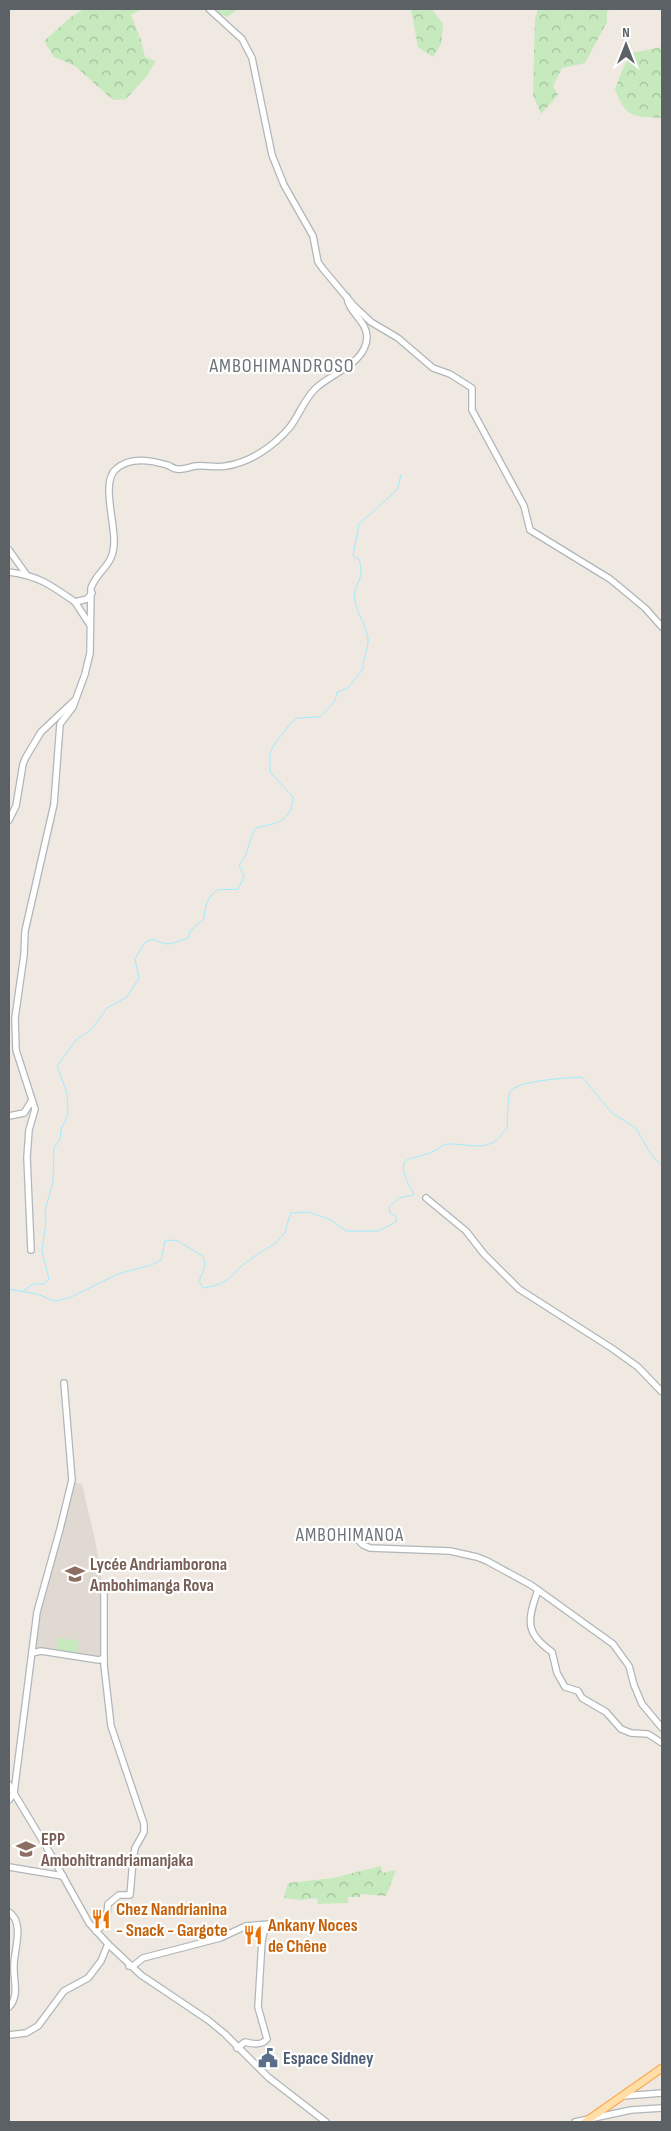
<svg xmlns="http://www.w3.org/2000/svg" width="671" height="2131" font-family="'Sofia Sans Condensed',sans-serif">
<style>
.education{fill:#dfd9d1}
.forest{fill:url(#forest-crowns)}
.pitch{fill:#c6e9bd}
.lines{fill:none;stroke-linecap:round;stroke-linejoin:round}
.stream{stroke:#a2ebff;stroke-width:1}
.minor-casing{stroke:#b0b6b9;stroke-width:8}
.major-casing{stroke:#fca64e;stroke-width:9}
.minor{stroke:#fff;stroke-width:5.5}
.major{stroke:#ffdea7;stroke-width:7}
.labels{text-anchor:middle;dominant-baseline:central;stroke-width:4.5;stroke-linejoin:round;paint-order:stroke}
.education-label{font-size:18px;font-weight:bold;fill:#785e54;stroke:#fff;text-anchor:start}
.food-label{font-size:18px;font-weight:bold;fill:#c56008;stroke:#fff;text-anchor:start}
.service-label{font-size:18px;font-weight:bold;fill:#4e5e75;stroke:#fff;text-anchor:start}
.neighbourhood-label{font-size:19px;letter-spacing:1px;fill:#6c7477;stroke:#fff}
.quarter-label{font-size:20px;letter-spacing:1px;fill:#6c7477;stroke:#fff}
</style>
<defs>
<pattern id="forest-crowns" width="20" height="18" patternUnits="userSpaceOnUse" patternTransform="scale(1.25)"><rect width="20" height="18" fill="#c6e9bd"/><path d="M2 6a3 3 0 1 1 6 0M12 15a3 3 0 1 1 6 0" fill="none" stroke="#a4c09d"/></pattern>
</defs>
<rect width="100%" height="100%" fill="#efe9e2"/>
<path class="education" d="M 73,1482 L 82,1484 L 96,1545 L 103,1588 L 101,1657 L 100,1658 L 34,1650 L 38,1614 Z"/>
<g class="forest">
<path d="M 84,9 L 142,9 L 131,15 L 141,40 L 145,57 L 156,61 L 146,77 L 126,99 L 113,100 L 75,66 L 54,57 L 44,41 L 71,17 Z"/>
<path d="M 204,9 L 238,9 L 227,17 Z"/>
<path d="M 411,9 L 432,9 L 443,24 L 441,44 L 433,57 L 418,47 Z"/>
<path d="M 538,9 L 610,9 L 607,12 L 607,22 L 585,63 L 562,68 L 553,86 L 558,95 L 541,114 L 533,95 L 535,19 Z"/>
<path d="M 662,47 L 662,118 C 633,116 626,119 615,89 L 623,68 L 632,53 Z"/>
<path d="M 381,1866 L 382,1873 L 396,1870 L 386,1896 L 360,1894 L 360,1897 L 348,1897 L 348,1903 L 318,1904 L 317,1898 L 301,1900 L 284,1898 L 288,1883 L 333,1878 Z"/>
</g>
<path class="pitch" d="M 58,1638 L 79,1641 L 77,1653 L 56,1650 Z"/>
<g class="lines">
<g class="stream">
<path d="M 9,1289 L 37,1294 L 55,1301 L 69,1298 L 118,1274 L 151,1265 L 161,1260 L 165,1241 L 176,1240 L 203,1256 L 205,1266 L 199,1281 L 203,1288 C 233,1284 231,1272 252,1258 C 264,1249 276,1246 285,1232 C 287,1227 288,1219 291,1213 L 309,1212 L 331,1220 L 346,1231 L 378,1231 L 396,1222 L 396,1216 L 390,1213 L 389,1207 L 399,1198 L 413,1195 L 414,1193 C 409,1187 396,1163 409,1159 C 416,1157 427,1155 434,1151 C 439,1149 442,1144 448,1144 C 462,1143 480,1150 494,1142 C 499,1139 503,1132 507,1128 C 508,1119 507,1099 510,1092 C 517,1080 568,1078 582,1077 L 612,1113 L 636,1128 L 650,1153 L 662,1166"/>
<path d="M 23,1291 L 33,1284 L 44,1284 L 49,1279 L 42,1251 L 46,1221 L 45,1210 L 53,1182 L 54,1148 L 60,1139 L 61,1130 L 68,1114 L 67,1093 L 57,1066 L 77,1039 L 92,1029 L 107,1008 L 127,997 L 139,978 L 135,959 L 145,942 L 153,939 C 171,948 170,943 188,938 L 191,930 L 204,919 C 204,910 208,893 218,890 C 224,889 232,890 238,889 L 244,877 L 239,865 C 249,855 248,839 256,828 C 260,826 263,827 268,825 C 284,822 293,813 293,797 L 270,772 L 270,754 L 273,746 L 290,724 L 297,718 L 320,717 L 335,701 L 337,692 L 347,689 L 363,669 C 362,658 369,649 368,638 C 366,625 357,614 355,601 C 352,585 366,581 359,559 L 353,556 L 359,524 L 397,490 L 401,475"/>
</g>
<defs>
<g id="minor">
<path d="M 209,9 L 242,39 L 252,58 L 272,155 L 284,185 L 313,236 L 318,262 L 323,269 L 354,306 L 371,322 L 398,338 L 433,368 L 450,374 L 472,388 L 472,410 L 524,506 L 530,530 L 610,579 L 645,608 L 662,627"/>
<path d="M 9,550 L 26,574"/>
<path d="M 9,572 C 39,576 51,585 75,602 L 87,599 L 92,593"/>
<path d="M 75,602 L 90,625"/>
<path d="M 9,820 L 16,806 L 23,764 L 26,757 L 41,732 L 74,701"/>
<path d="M 9,1116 L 24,1113 L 32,1100"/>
<path d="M 426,1198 L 466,1231 L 484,1254 L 519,1289 L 613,1349 L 638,1367 L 662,1392"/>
<path d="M 31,1250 L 27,1157 L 29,1130 L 35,1109 L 16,1050 L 15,1018 L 24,955 L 25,931 L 54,804 L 60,724 L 73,707 L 85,674 L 90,653 L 91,588 C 98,569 114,566 114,542 C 115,523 101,481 116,469 C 130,456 151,460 167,465 C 171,466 173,469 177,469 C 184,470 189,467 196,466 C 206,465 216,468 226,466 C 251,462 274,446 290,427 C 299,415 304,400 315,389 C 331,373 366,364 367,337 C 367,321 348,312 347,297"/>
<path d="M 355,1537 L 363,1545 L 370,1548 L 450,1551 L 477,1557 L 487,1561 L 531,1585 L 613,1644 L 629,1666 L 634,1685 L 642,1704 L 662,1728"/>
<path d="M 538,1590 C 527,1621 525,1633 552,1652 L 557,1673 L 565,1687 L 578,1691 L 582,1698 L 606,1712 L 621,1729 L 631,1733 L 648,1734 L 662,1743"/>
<path d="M 32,1653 L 41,1651 L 99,1660 L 104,1658"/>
<path d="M 9,1785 L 50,1853 L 89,1923 L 108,1944 L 141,1975 L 208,2020 L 225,2034 L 268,2077 L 326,2122"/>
<path d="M 9,1800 L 14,1793 L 37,1612 L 60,1529 L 72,1480 L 64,1383"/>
<path d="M 9,1867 L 63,1876"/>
<path d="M 9,1912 C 25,1923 14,1950 14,1965 C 13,1979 20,1996 9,2007"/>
<path d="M 96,1931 L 106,1923 L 108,1904 L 119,1895 L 130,1895 L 133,1860 L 135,1848 L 144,1832 L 144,1824 L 111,1726 L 104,1665 L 104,1590"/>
<path d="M 129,1966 L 133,1966 L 143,1958 L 220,1938 L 246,1926 L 269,1924 L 264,1932 L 262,1941 L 258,2007 L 267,2039 C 262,2046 252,2044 245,2042 L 237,2048"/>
<path d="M 9,2035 L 26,2033 L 38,2026 L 64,1991 L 88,1978 L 101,1961 L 108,1944"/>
<path d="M 623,2096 L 662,2093"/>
<path d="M 575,2122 L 631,2110 L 662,2108"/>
</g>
<path id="major" d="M 585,2122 L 662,2068"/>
</defs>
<use href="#minor" class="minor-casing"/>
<use href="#major" class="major-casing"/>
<use href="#minor" class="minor"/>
<use href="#major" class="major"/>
</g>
<defs>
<symbol id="school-bare" viewBox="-9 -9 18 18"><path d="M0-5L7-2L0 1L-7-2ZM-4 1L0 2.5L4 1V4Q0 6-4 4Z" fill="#8d6e63" stroke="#fff" stroke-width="2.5" paint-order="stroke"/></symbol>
<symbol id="restaurant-bare" viewBox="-9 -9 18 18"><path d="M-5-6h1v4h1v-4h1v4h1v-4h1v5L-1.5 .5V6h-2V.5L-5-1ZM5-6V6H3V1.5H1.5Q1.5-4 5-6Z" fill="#e8710a" stroke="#fff" stroke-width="2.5" paint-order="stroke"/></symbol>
<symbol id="civic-bare" viewBox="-9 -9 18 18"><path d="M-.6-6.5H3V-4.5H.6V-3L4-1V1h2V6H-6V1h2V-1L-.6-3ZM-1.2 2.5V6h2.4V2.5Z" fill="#5c6f8a" stroke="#fff" stroke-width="2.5" paint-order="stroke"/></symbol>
</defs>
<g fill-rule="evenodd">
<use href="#school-bare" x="61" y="1560" width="28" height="28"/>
<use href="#school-bare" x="12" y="1835" width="28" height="28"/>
<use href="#restaurant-bare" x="87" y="1905" width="28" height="28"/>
<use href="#restaurant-bare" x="239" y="1921" width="28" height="28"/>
<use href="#civic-bare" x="254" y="2044" width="28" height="28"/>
</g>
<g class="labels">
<g class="education-label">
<text x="90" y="1564">Lycée Andriamborona<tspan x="90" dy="21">Ambohimanga Rova</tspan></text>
<text x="41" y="1839">EPP<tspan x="41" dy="21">Ambohitrandriamanjaka</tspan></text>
</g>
<g class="food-label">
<text x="116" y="1909">Chez Nandrianina<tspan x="116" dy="21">- Snack - Gargote</tspan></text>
<text x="268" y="1925">Ankany Noces<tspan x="268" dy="21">de Chêne</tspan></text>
</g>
<g class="service-label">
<text x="283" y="2058">Espace Sidney</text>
</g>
<g class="neighbourhood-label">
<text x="350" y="1535">AMBOHIMANOA</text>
</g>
<g class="quarter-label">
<text x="282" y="366">AMBOHIMANDROSO</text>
</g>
</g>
<rect width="671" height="2131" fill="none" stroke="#5b6165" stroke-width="20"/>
<g transform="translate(626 45)" stroke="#ffffff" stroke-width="4" paint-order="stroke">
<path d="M0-4L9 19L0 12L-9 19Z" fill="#5b6165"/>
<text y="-8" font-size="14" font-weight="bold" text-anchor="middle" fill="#5b6165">N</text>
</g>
</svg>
